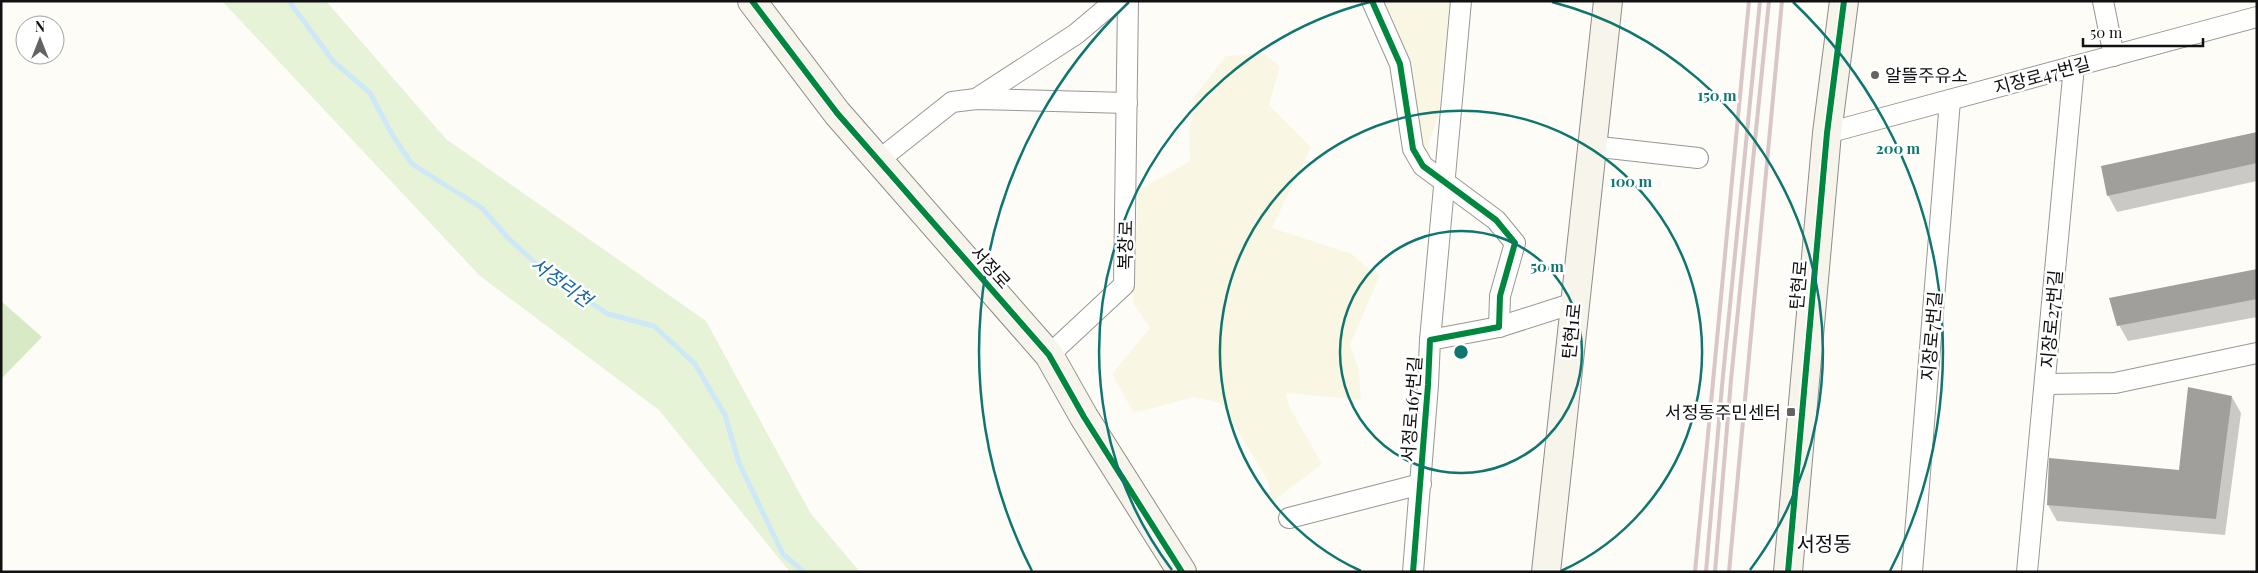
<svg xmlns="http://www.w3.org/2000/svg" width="2258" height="573" font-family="'Playfair Display','Noto Sans KR',serif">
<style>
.farmland{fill:#f9f7e4}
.green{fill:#e7f3d7}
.forest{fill:#d8eac5}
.shadow{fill:#0003}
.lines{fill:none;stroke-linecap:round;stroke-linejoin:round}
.stream{stroke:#cde8f7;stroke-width:5}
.building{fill:#a19f9c}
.street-casing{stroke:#979795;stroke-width:22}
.secondary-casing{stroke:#8e8d8b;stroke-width:30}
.street{stroke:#fffffe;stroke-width:20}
.secondary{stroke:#f6f4eb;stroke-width:28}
.rail{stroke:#d9c6c7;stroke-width:4}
.cycleway-casing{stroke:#fff;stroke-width:9}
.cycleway{stroke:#00873e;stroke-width:6}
.ring{fill:none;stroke:#0f766e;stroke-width:2.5}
.poi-dot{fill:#646362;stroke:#fff;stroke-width:2}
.labels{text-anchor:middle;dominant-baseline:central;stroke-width:5;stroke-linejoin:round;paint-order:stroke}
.poi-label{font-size:18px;fill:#111;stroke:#fff;text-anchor:start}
.street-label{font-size:18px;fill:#111;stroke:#fff}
.water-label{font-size:19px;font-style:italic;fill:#1768a6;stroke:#fff}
.quarter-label{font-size:20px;fill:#111;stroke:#fff}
.centre{fill:#0f766e;stroke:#fff;stroke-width:2.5}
.ring-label{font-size:15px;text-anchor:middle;font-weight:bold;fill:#0f766e;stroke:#fff;stroke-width:5;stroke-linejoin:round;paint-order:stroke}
</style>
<rect width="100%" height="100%" fill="#fdfcf7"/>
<g class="farmland">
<path d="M 1378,1 L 1451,1 L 1438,117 L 1429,141 L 1430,162 L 1419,148 Z"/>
<path d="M 1263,53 L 1280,66 L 1269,105 L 1311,147 L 1272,228 L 1352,254 L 1365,266 L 1380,275 L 1350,345 L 1359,370 L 1361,400 L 1286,393 L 1289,406 L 1322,464 L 1272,502 L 1268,481 L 1221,403 L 1193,397 L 1150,409 L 1133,412 L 1112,374 L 1150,328 L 1133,303 L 1138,191 L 1190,161 L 1189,134 L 1195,96 L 1226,56 Z"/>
</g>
<path class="green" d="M 222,1 L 326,1 L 446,139 L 706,321 L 811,514 L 860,572 L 790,572 L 659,410 L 480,276 Z"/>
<path class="forest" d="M 1,301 L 42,337 L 1,379 Z"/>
<g class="shadow">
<path d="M 2257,134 L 2257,181 L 2117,212 L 2108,195 Z"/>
<path d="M 2257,270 L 2257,317 L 2128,341 L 2119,325 Z"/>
<path d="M 2232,397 L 2241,413 L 2225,535 L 2057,521 L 2048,505 L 2181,471 Z"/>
</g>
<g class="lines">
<path class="stream" d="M 289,1 L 333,61 L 370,93 L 393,136 L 412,164 L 482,208 L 508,238 L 552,278 L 608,314 L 654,326 L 695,364 L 725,415 L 739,463 L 783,554 L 804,572"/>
</g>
<g class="building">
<path d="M 2257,132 L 2257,163 L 2107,196 L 2101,166 Z"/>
<path d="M 2257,269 L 2257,299 L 2117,326 L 2109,298 Z"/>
<path d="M 2188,387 L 2232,396 L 2216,519 L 2047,505 L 2049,458 L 2179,470 Z"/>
</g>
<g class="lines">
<defs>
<g id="street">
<path d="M 1372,1 L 1400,64 L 1413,149 L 1423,166 L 1496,220 L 1515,243 L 1500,296 L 1499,327 L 1430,340 L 1428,385 L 1413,572"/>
<path d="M 2103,1 L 2114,56"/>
<path d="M 976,99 L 1076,34 L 1115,1"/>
<path d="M 1827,133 L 2257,17"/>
<path d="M 1591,146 L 1698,158"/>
<path d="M 879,160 L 952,102 L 976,99 L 1127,103"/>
<path d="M 1499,327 L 1574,303"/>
<path d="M 1430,340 L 1461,1"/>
<path d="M 1049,355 L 1124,285 L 1128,1"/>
<path d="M 2046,384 L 2115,383 L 2257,353"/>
<path d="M 1289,518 L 1421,484"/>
<path d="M 1912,572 L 1950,100"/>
<path d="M 2027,572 L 2074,66"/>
</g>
<g id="secondary">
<path d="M 752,1 L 837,113 L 1049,355 L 1084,417 L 1182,572"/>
<path d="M 1546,572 L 1608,1"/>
<path d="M 1788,572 L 1827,133 L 1844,1"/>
</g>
</defs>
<use href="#street" class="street-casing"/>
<use href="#secondary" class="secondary-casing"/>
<use href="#street" class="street"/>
<use href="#secondary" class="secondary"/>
<g class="rail">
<path d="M 1695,572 L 1749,1"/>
<path d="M 1706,572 L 1722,386 L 1760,1"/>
<path d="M 1715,572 L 1731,380 L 1769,1"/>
<path d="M 1729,572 L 1782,1"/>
</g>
<defs>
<g id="cycleway">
<path d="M 752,1 L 837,113 L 1049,355 L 1084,417 L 1182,572"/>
<path d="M 1372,1 L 1400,64 L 1413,149 L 1423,166 L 1496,220 L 1515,243 L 1500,296 L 1499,327 L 1430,340 L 1428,385 L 1413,572"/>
<path d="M 1788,572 L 1827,133 L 1844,1"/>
</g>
</defs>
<use href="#cycleway" class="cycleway-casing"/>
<use href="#cycleway" class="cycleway"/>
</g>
<g class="ring">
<circle cx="1461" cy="352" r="121"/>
<path d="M1361 571A241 241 0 1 1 1561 571"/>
<path d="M1172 570A362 362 0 0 1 1370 2M1552 2A362 362 0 0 1 1750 570"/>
<path d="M1032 571A482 482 0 0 1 1129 2M1793 2A482 482 0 0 1 1890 571"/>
</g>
<g class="poi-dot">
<circle cx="1875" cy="75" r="5"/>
<rect x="1786" y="407" width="10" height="10" rx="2.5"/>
</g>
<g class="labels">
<g class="poi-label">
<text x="1885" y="75">알뜰주유소</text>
<text x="1781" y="412" text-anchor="end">서정동주민센터</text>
</g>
<g class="street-label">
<text transform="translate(2042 75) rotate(-15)">지장로47번길</text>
<text transform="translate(1125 245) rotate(-89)">복창로</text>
<text transform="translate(991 267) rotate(48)">서정로</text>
<text transform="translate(1798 285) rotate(-85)">탄현로</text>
<text transform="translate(2051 319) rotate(-85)">지장로27번길</text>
<text transform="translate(1571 331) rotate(-84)">탄현1로</text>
<text transform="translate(1931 336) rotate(-85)">지장로7번길</text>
<text transform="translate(1411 409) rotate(-86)">서정로167번길</text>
</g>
<g class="water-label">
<text transform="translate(562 281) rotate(36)">서정리천</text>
</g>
<g class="quarter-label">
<text x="1824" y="542">서정동</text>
</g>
</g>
<circle cx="1461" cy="352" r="8" class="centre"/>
<g class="ring-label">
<text x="1717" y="101">150 m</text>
<text x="1898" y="154">200 m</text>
<text x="1631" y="187">100 m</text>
<text x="1547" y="272">50 m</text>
</g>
<rect width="2258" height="573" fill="none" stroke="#111111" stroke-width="5"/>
<g transform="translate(40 40)"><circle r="24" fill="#ffffff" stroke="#a0a0a0"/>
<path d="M0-4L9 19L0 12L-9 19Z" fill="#646362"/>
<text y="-8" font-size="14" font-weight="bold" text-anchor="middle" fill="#111111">N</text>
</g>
<path d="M2083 38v8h120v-8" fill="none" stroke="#111111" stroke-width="2.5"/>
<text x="2090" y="38" font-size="15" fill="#111111" stroke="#ffffff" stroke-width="4" paint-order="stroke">50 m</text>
</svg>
